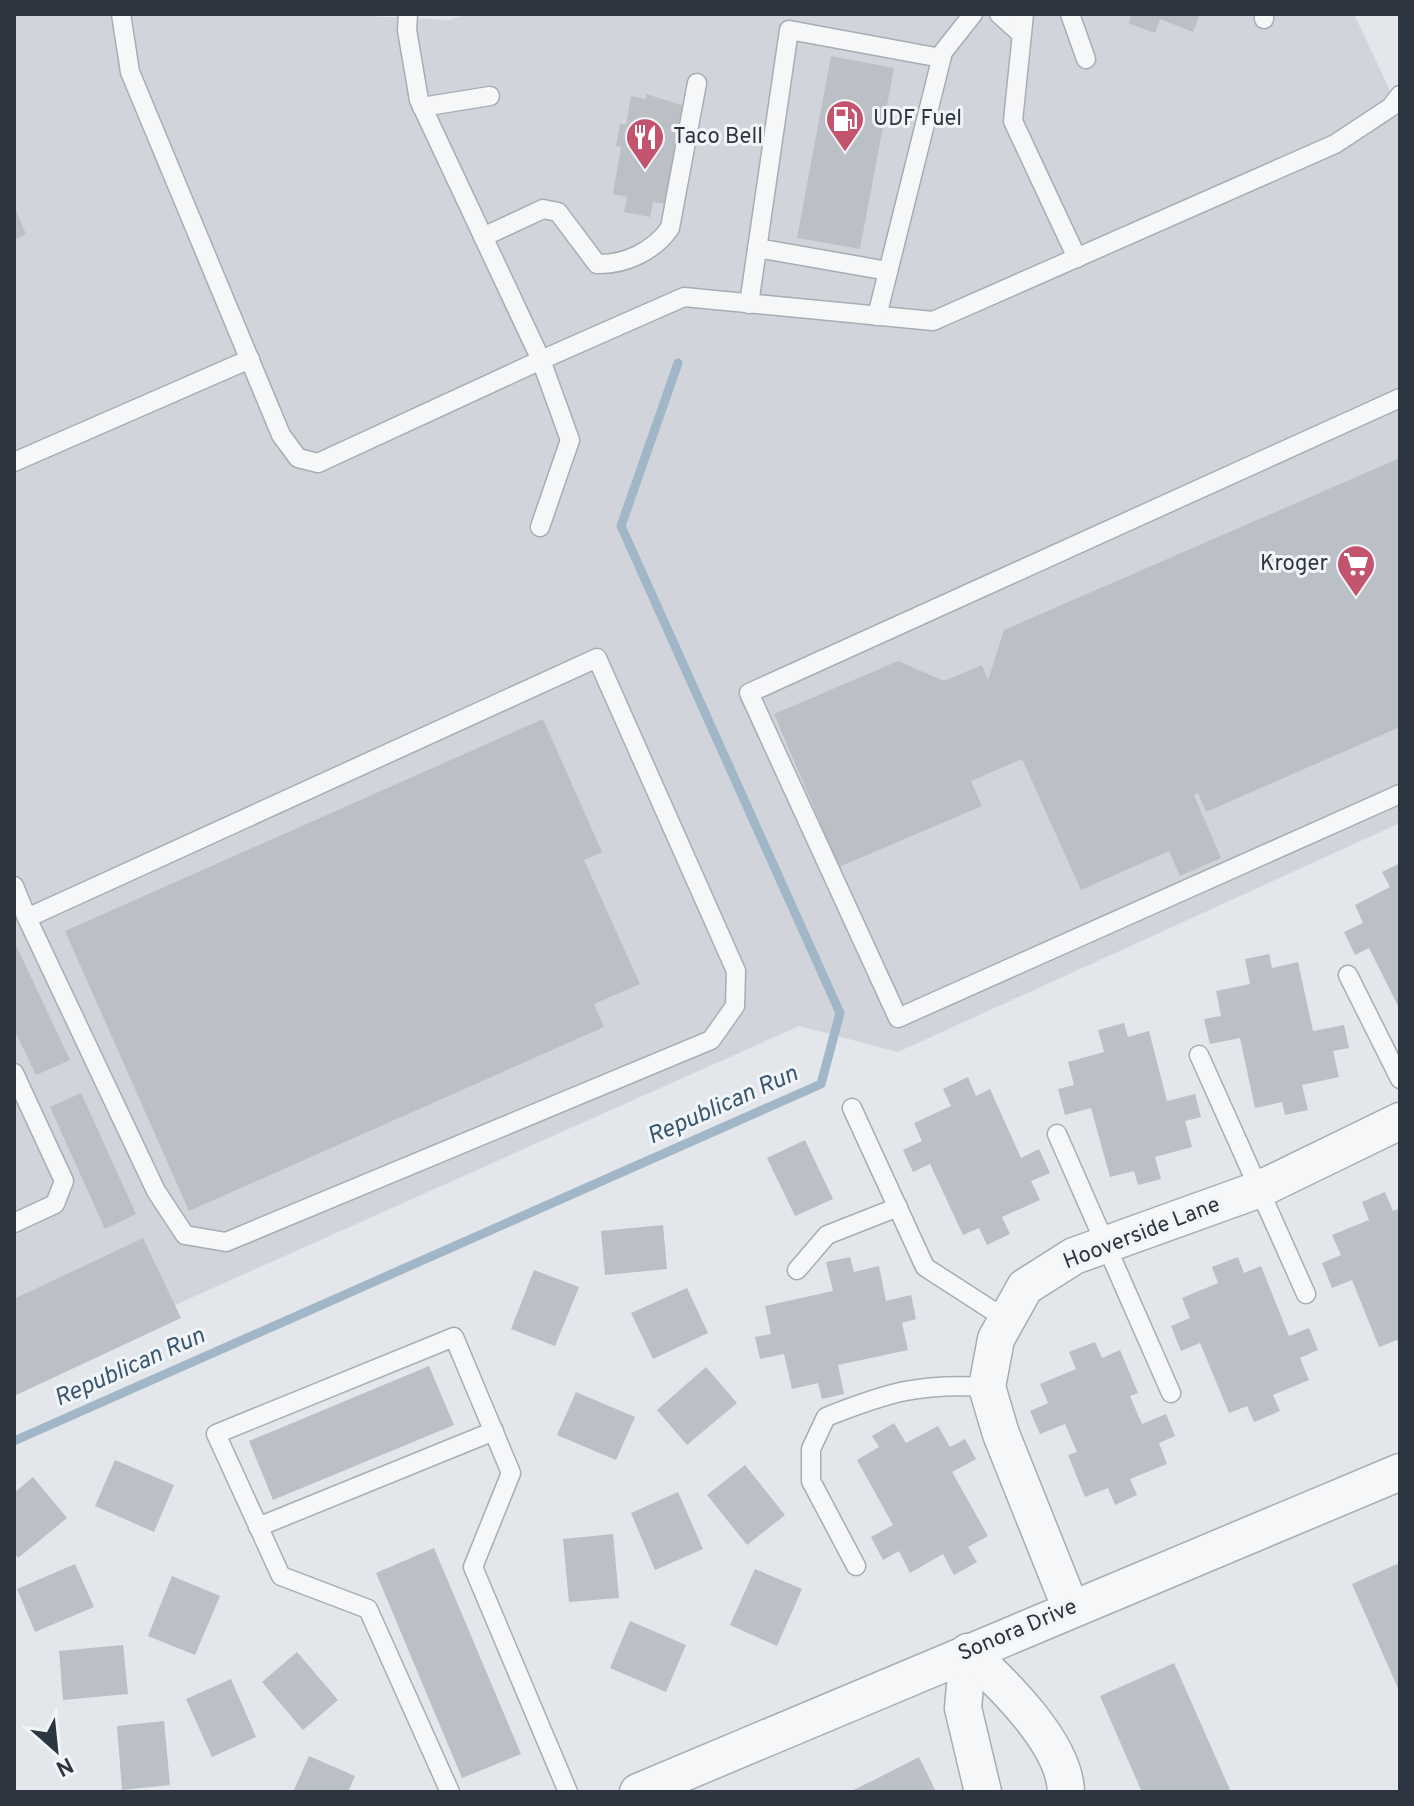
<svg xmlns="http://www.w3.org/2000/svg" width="1414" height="1806" font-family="Overpass,sans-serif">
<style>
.built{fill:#d1d5db}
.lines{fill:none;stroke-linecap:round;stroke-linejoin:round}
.stream{stroke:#a1b6c6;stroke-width:9}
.building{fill:#bbc0c6}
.service-casing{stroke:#a8adb4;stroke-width:21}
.minor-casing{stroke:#a8adb4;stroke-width:39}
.service{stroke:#f5f7f8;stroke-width:18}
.minor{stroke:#f5f7f8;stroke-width:36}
.labels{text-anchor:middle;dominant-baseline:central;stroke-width:6;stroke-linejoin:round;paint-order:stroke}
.poi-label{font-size:22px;fill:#2c3540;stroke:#f2f5f7;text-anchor:start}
.street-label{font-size:22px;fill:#2c3540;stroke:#f2f5f7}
.water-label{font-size:24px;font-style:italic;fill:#3a5771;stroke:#f2f5f7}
</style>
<rect width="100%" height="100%" fill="#e3e6ea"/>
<path class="built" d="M 14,14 L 330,14 L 449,20 L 468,14 L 1354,14 L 1400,112 L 1400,823 L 898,1052 L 799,1026 L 14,1377 Z"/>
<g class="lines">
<path class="stream" d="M 14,1441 L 821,1084 L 840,1013 L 621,526 L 678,363"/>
</g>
<g class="building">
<path d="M 1132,14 L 1200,14 L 1193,32 L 1160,19 L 1155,33 L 1128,23 Z"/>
<path d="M 831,56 L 894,68 L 860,249 L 797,238 Z"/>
<path d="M 646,94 L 685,106 L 667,204 L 653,202 L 650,217 L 624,212 L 627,197 L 613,194 L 621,147 L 616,146 L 620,123 L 626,125 L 631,96 L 646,99 Z"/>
<path d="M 14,206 L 26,234 L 14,240 Z"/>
<path d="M 1400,458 L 1400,727 L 1206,812 L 1198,793 L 1194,795 L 1221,858 L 1180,876 L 1169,851 L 1081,890 L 1022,759 L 971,781 L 982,806 L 839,867 L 774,714 L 898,661 L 944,681 L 982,665 L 988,680 L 1004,630 Z"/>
<path d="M 543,719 L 602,852 L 584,860 L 640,984 L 594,1004 L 604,1027 L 189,1211 L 65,931 Z"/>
<path d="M 1400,863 L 1400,1010 L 1369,948 L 1355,955 L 1344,932 L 1363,923 L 1355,905 L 1390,887 L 1382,872 Z"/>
<path d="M 14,941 L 70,1060 L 36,1075 L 14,1029 Z"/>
<path d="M 1269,954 L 1272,968 L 1298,962 L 1313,1031 L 1344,1025 L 1349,1048 L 1333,1051 L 1339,1077 L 1302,1085 L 1308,1110 L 1285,1115 L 1282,1102 L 1255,1108 L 1240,1038 L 1210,1044 L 1204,1019 L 1221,1016 L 1216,991 L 1250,984 L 1245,959 Z"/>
<path d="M 1124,1023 L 1128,1037 L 1149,1031 L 1167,1101 L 1195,1094 L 1201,1117 L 1185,1121 L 1192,1147 L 1155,1157 L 1161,1179 L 1138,1185 L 1134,1171 L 1110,1177 L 1091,1108 L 1065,1115 L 1058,1089 L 1074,1085 L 1068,1062 L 1104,1052 L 1098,1030 Z"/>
<path d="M 968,1077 L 976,1096 L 990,1089 L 1021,1158 L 1039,1149 L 1050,1173 L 1031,1181 L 1040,1200 L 1002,1217 L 1010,1234 L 987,1245 L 979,1228 L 963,1235 L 930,1164 L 913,1172 L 903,1150 L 922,1141 L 914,1123 L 951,1106 L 943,1089 Z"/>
<path d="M 81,1093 L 136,1214 L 105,1229 L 50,1107 Z"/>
<path d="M 805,1140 L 833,1199 L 795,1216 L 767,1158 Z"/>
<path d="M 1385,1192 L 1393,1211 L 1400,1208 L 1400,1348 L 1397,1340 L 1379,1347 L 1352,1280 L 1332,1288 L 1322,1263 L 1341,1255 L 1332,1235 L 1369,1220 L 1362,1202 Z"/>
<path d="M 663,1225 L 667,1269 L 605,1275 L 601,1231 Z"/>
<path d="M 143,1238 L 181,1318 L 14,1396 L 14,1299 Z"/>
<path d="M 850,1257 L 854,1272 L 879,1266 L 886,1301 L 911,1295 L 916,1319 L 902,1323 L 908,1350 L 838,1365 L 844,1394 L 822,1399 L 818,1383 L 792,1389 L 784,1354 L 760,1359 L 755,1337 L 771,1334 L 765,1306 L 833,1291 L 826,1262 Z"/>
<path d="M 1238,1257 L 1244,1273 L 1261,1266 L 1289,1336 L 1309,1328 L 1318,1350 L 1300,1358 L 1309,1380 L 1273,1395 L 1280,1411 L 1254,1422 L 1247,1406 L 1229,1413 L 1200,1343 L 1181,1351 L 1171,1326 L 1190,1318 L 1182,1298 L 1218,1283 L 1212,1267 Z"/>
<path d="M 534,1270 L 579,1287 L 555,1346 L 511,1329 Z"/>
<path d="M 687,1288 L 708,1333 L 653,1359 L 631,1313 Z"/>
<path d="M 1095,1342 L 1102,1358 L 1120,1350 L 1138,1393 L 1130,1396 L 1142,1424 L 1166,1414 L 1175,1436 L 1159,1443 L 1167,1464 L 1130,1479 L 1137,1495 L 1115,1505 L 1108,1488 L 1085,1497 L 1068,1455 L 1077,1452 L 1065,1424 L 1040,1434 L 1030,1411 L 1048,1403 L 1040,1384 L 1076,1369 L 1069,1352 Z"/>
<path d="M 429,1366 L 454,1425 L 273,1500 L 249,1441 Z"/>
<path d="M 706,1367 L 737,1403 L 687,1445 L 657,1410 Z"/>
<path d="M 576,1392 L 635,1417 L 616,1460 L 557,1435 Z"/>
<path d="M 894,1423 L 906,1443 L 938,1426 L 950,1447 L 965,1439 L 976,1459 L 952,1472 L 988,1536 L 968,1547 L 977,1562 L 954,1575 L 943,1554 L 910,1573 L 899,1551 L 883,1560 L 871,1537 L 893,1525 L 857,1460 L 879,1447 L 872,1436 Z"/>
<path d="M 115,1460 L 174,1485 L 154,1532 L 95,1506 Z"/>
<path d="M 745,1465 L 785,1515 L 747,1545 L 707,1495 Z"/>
<path d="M 33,1477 L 67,1518 L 18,1558 L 14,1553 L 14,1493 Z"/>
<path d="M 678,1492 L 703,1549 L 655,1570 L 631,1513 Z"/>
<path d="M 613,1534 L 619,1598 L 569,1602 L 563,1539 Z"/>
<path d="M 434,1548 L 521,1754 L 462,1778 L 376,1573 Z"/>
<path d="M 75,1564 L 94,1607 L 35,1632 L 17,1589 Z"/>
<path d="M 1397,1564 L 1400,1571 L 1400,1693 L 1352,1584 Z"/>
<path d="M 755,1569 L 802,1589 L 777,1646 L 730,1625 Z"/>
<path d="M 172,1576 L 220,1596 L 195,1655 L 148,1636 Z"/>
<path d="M 630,1621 L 686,1645 L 666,1692 L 610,1668 Z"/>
<path d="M 123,1645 L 128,1694 L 63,1700 L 59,1651 Z"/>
<path d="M 297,1652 L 338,1700 L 303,1730 L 262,1682 Z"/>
<path d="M 1174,1663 L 1231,1792 L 1142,1792 L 1120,1742 L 1100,1696 Z"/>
<path d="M 231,1679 L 256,1737 L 212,1757 L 186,1699 Z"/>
<path d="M 164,1721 L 170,1785 L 122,1790 L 117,1726 Z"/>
<path d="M 309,1756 L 355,1776 L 348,1792 L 293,1792 Z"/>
<path d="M 919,1757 L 936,1792 L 849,1792 L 876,1779 Z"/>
</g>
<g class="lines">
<defs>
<g id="service">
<path d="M 121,14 L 130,72 L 281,435 L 298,458 L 318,463 L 541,360 L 570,440 L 540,527"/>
<path d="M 408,14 L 407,30 L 419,100 L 541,360 L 684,297 L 933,321 L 1335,144 L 1391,107 L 1400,95"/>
<path d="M 999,14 L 1020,33"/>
<path d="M 1024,14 L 1013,121 L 1077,258"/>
<path d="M 1070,14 L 1086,59"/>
<path d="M 1264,19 L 1264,14"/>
<path d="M 422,107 L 490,96"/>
<path d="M 483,237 L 543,209 L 558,212 L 597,264 C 625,265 654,251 670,228 L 697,83"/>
<path d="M 757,248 L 888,271"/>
<path d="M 749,304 L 789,30 L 941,58"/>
<path d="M 877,316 L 943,52 L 973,14"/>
<path d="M 1400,398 L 749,693 L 898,1018 L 1400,794"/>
<path d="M 14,462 L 250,359"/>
<path d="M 14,886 L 27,918 L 156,1191 L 185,1235 L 226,1242 L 711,1040 L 735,1006 L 736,971 L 597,658 L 27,918"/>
<path d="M 1348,975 L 1400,1079"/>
<path d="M 1199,1055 L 1306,1294"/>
<path d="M 14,1073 L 64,1181 L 55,1204 L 14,1223"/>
<path d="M 852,1108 L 925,1267 L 1007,1320"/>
<path d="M 1057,1134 L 1171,1393"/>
<path d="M 797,1270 L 827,1235 L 898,1207"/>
<path d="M 258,1527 L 494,1431"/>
<path d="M 856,1566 L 811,1481 L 811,1449 L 826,1417 C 889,1392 919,1383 987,1387"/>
<path d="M 450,1792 L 368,1609 L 281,1576 L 216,1434 L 454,1337 L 511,1473 L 473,1567 L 568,1792"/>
</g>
<g id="minor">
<path d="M 1071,1609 L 1001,1434 L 987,1387 L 996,1339 L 1025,1287 L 1074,1256 L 1260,1189 L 1400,1121"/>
<path d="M 968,1652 C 1002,1683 1065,1744 1066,1792"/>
<path d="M 968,1652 L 963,1708 L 983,1792"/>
<path d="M 638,1792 L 1400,1472"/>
</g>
</defs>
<use href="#service" class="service-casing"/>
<use href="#minor" class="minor-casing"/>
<use href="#service" class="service"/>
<use href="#minor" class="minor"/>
</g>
<defs>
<symbol id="fuel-pin" viewBox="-11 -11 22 30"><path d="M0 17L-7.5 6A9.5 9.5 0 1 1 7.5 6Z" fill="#c2546e" stroke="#f2f5f7"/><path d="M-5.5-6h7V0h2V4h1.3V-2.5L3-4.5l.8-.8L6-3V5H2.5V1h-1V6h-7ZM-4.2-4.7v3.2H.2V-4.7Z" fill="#fff"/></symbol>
<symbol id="restaurant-pin" viewBox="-11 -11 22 30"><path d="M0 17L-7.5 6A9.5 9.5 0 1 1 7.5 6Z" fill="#c2546e" stroke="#f2f5f7"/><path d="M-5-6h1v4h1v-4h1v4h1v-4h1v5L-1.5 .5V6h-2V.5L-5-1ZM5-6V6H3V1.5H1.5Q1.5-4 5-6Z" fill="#fff"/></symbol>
<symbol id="supermarket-pin" viewBox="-11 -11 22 30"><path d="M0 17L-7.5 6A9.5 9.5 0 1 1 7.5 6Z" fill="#c2546e" stroke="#f2f5f7"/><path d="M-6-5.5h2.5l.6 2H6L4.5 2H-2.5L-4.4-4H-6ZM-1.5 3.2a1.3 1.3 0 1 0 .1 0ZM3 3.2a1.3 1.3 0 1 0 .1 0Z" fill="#fff"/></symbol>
</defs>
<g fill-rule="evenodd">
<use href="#fuel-pin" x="823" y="97" width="44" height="60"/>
<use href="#restaurant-pin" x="623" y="115" width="44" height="60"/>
<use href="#supermarket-pin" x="1334" y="542" width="44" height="60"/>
</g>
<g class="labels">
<g class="poi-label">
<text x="873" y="119">UDF Fuel</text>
<text x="673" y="137">Taco Bell</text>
<text x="1328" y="564" text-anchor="end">Kroger</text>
</g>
<g class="street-label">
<text transform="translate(1142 1234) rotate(-21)">Hooverside Lane</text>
<text transform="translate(1018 1631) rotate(-23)">Sonora Drive</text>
</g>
<g class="water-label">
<text transform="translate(723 1106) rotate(-24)">Republican Run</text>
<text transform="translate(130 1368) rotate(-24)">Republican Run</text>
</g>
</g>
<rect width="1414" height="1806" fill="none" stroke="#2c3540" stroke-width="32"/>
<g transform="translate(56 1750) rotate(153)" stroke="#f2f5f7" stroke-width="6" paint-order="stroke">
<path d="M0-6L14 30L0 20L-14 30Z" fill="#2c3540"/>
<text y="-12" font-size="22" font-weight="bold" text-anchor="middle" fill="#2c3540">N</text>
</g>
</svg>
